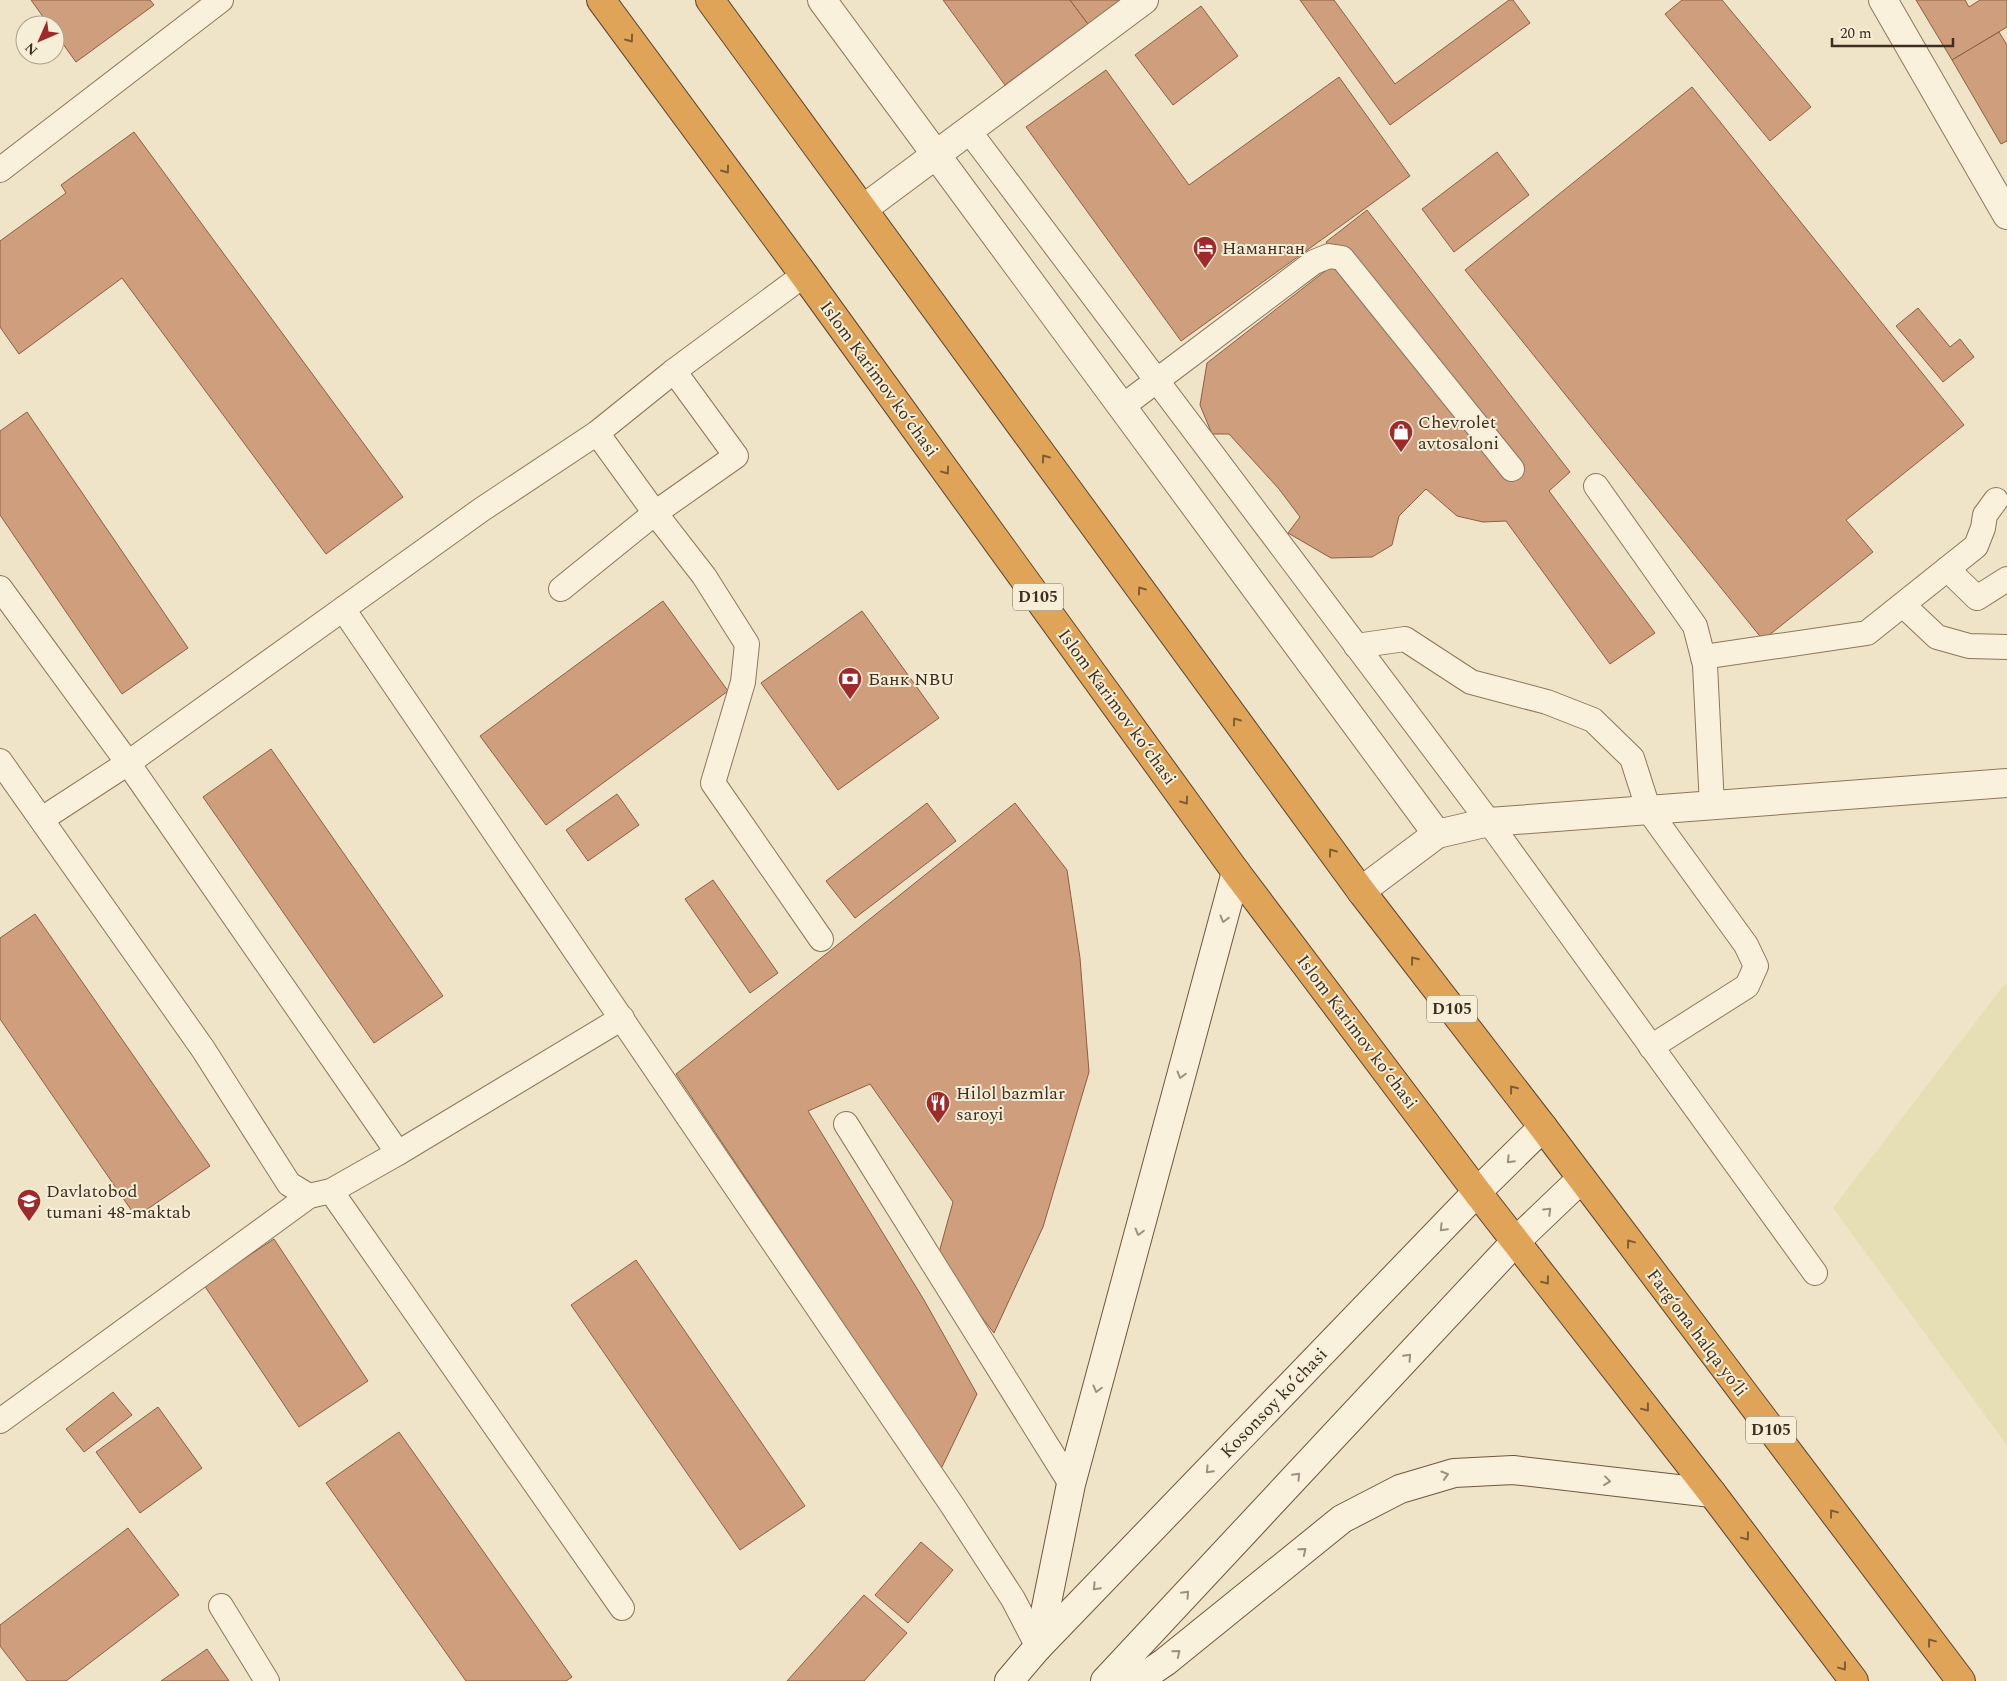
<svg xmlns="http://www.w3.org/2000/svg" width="2007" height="1681" font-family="Spectral,serif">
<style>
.farmland{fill:#e6deb5}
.building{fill:#cf9f7d;stroke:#8d5f41}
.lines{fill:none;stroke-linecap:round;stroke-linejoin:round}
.lane-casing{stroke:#8d765c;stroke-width:26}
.street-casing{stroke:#8d765c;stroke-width:30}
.secondary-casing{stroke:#6f573f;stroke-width:30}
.highway-casing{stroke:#5b4430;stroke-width:30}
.lane{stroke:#faf1dc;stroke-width:24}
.street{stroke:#faf1dc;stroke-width:28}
.secondary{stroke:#faf1dc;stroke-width:28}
.highway{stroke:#e0a458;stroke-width:28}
.oneway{stroke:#7e5d36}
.oneway2{stroke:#9c907e}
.labels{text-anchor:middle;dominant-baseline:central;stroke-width:4;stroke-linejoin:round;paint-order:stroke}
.shield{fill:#f7eed8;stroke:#756857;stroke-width:1}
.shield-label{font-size:16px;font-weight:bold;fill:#3d2e20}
.poi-label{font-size:18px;fill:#3d2e20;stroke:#f7eed8;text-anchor:start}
.street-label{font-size:18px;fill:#3d2e20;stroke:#f7eed8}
</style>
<rect width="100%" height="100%" fill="#f0e4c8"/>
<path class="farmland" d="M 2007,984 L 2007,1445 L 1833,1208 L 2004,985 Z"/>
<g class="building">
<path d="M 31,0 L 150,0 L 154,5 L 76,62 L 55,33 L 55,25 L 49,25 Z"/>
<path d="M 943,0 L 1070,0 L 1088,24 L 1005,85 Z"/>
<path d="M 1070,0 L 1122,0 L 1088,24 Z"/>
<path d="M 1300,0 L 1334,0 L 1395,84 L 1509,0 L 1513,0 L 1530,23 L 1390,125 Z"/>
<path d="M 1682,0 L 1722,0 L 1811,107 L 1770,141 L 1665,14 Z"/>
<path d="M 1916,0 L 1965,0 L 1969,7 L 1980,0 L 2007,0 L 2007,27 L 1952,60 Z"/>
<path d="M 1201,6 L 1238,56 L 1173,105 L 1135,55 Z"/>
<path d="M 1999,32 L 2007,45 L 2007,141 L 2001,144 L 1952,60 Z"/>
<path d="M 1106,70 L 1189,185 L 1339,77 L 1410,176 L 1181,341 L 1026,127 Z"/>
<path d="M 1692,87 L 1964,425 L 1846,520 L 1873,552 L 1763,640 L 1465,270 Z"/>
<path d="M 134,132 L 403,497 L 326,554 L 122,278 L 19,354 L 0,327 L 0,241 L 66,193 L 61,185 Z"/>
<path d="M 1497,152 L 1529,195 L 1454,252 L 1422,209 Z"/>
<path d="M 1367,210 L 1570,472 L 1549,491 L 1655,633 L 1610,664 L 1506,521 L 1483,522 L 1457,516 L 1426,489 L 1399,516 L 1392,545 L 1372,557 L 1331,558 L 1288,533 L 1300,517 L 1279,489 L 1229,434 L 1212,434 L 1200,405 L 1207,363 L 1338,261 L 1326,242 Z"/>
<path d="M 1918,308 L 1950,347 L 1960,339 L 1974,357 L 1943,382 L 1896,326 Z"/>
<path d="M 27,412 L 188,648 L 122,694 L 0,515 L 0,431 Z"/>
<path d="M 663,601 L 728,691 L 546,825 L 480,736 Z"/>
<path d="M 862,611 L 939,718 L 838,790 L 761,683 Z"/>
<path d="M 271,749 L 443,996 L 374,1043 L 203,797 Z"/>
<path d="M 617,794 L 639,825 L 588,861 L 566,830 Z"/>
<path d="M 927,803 L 956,841 L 855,918 L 826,881 Z"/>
<path d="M 1015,803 L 1067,870 L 1080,958 L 1089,1072 L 1043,1227 L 994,1333 L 937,1260 L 953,1202 L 870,1084 L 808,1111 L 924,1300 L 977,1394 L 941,1469 L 676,1074 Z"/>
<path d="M 713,880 L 778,973 L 750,993 L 685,899 Z"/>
<path d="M 35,914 L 210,1166 L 136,1217 L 0,1019 L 0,938 Z"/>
<path d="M 274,1239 L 368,1381 L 299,1427 L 204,1285 Z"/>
<path d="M 636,1260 L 805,1506 L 740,1550 L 571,1305 Z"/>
<path d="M 113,1392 L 132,1415 L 84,1452 L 66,1429 Z"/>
<path d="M 158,1407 L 202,1468 L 140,1513 L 96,1452 Z"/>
<path d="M 399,1432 L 572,1677 L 566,1681 L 466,1681 L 326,1483 Z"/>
<path d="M 128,1528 L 179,1595 L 66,1681 L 27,1681 L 0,1646 L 0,1625 Z"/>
<path d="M 921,1542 L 953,1570 L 908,1623 L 875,1595 Z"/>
<path d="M 864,1595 L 907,1633 L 864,1681 L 787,1681 Z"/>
<path d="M 207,1649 L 229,1681 L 161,1681 Z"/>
</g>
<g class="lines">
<defs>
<g id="lane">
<path d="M 969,131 L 1489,822 L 1815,1273"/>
<path d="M 0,170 L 221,0"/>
<path d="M 804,275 L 674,371 L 597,433 L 481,510 L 343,609 L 952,1505 L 1013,1599 L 1038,1647"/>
<path d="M 1123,406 L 1314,262 L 1329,256 L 1342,258 L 1512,469"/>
<path d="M 597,433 L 655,513 L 704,576 L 747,644 L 743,682 L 713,783 L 821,939"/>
<path d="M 1596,486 L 1695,626 L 1705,665 L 1712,806"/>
<path d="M 1947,569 L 1977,598 L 2007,579"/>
<path d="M 0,588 L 128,763 L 398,1153"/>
<path d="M 561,589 L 655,513 L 736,456 L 674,371"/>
<path d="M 1903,605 L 1937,637 L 1969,646 L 2007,647"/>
<path d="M 1356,646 L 1405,639 L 1471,682 L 1547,702 L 1593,720 L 1632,758 L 1649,811 L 1746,945 L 1756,966 L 1747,986 L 1651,1047"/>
<path d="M 1703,657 L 1867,633 L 1976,546 L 1983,528 L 1985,515 L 1996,500"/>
<path d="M 0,761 L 203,1049 L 289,1184 L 309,1196 L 331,1191 L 398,1153 L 622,1018"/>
<path d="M 42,819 L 128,763 L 343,609"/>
<path d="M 846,1124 L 1071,1484"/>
<path d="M 331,1191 L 622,1608"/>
<path d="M 0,1421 L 309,1196"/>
<path d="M 221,1606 L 267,1681"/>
</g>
<g id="street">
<path d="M 822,0 L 1437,834"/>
<path d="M 1883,0 L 2007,215"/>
<path d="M 863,209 L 1144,0"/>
<path d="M 1361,891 L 1437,834 L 1489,822 L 2007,783"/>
</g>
<g id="secondary">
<path d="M 1038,1647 L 1071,1484 L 1236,872"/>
<path d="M 1009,1681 L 1038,1647 L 1477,1192 L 1543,1127"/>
<path d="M 1105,1681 L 1515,1242 L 1581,1179"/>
<path d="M 1137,1681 L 1165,1662 L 1342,1519 L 1400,1489 L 1454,1473 L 1513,1470 L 1712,1493"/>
</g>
<g id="highway">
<path d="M 601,0 L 804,275 L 1236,872 L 1477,1192 L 1712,1493 L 1854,1681"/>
<path d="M 710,0 L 1361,891 L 1543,1127 L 1961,1681"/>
</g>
</defs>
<use href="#lane" class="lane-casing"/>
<use href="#street" class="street-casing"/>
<use href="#secondary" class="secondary-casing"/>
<use href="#highway" class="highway-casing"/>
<use href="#lane" class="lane"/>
<use href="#street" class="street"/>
<use href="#secondary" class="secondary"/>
<use href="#highway" class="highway"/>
</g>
<defs><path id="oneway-chevron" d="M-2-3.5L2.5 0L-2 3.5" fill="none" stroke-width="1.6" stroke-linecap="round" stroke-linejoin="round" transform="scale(1.25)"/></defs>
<g class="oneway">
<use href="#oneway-chevron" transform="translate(630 39) rotate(54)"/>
<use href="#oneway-chevron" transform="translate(726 170) rotate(54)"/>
<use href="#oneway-chevron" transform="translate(1045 458) rotate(-126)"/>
<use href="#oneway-chevron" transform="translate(946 471) rotate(54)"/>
<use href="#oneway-chevron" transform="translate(1141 590) rotate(-126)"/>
<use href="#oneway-chevron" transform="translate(1236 721) rotate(-126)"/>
<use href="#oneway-chevron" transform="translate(1185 801) rotate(54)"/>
<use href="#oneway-chevron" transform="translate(1332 852) rotate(-126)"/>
<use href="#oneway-chevron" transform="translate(1414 960) rotate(-128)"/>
<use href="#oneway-chevron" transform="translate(1513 1089) rotate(-128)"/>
<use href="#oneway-chevron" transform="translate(1630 1243) rotate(-127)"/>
<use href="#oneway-chevron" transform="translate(1546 1281) rotate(52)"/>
<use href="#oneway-chevron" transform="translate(1646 1408) rotate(52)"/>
<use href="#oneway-chevron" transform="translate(1833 1513) rotate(-127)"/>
<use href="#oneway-chevron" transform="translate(1746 1537) rotate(53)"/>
<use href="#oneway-chevron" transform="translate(1931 1642) rotate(-127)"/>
<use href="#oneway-chevron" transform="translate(1843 1667) rotate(53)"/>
</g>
<g class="oneway2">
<use href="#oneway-chevron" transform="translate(1224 919) rotate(105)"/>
<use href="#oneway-chevron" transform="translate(1181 1075) rotate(105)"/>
<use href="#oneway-chevron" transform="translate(1510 1160) rotate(135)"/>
<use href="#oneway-chevron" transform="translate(1548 1211) rotate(-44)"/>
<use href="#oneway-chevron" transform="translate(1443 1228) rotate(134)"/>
<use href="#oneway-chevron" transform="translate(1139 1232) rotate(105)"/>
<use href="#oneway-chevron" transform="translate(1408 1357) rotate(-47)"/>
<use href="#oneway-chevron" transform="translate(1097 1389) rotate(105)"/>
<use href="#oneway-chevron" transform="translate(1209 1470) rotate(134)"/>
<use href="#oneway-chevron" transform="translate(1445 1475) rotate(-17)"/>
<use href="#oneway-chevron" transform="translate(1297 1476) rotate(-47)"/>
<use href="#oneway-chevron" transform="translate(1607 1481) rotate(7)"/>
<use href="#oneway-chevron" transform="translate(1303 1551) rotate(-39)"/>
<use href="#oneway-chevron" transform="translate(1096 1587) rotate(134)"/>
<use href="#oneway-chevron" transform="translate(1186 1594) rotate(-47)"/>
<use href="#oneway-chevron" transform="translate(1177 1653) rotate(-39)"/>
</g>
<defs>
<symbol id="hotel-pin" viewBox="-11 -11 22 30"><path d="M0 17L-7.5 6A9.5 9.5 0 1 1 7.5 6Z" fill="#9e2a2b" stroke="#f7eed8"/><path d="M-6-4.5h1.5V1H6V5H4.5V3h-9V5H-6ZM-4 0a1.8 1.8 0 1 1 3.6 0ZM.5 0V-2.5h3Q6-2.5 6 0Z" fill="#fff"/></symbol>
<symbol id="shop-pin" viewBox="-11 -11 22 30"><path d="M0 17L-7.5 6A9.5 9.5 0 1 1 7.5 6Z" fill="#9e2a2b" stroke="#f7eed8"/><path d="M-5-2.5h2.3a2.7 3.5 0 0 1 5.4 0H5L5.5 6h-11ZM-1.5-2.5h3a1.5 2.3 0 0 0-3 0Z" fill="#fff"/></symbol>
<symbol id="bank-pin" viewBox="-11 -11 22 30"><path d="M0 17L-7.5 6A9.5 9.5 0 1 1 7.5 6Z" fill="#9e2a2b" stroke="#f7eed8"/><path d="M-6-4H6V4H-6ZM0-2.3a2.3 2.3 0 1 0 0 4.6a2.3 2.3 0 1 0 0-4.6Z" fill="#fff"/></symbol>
<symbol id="restaurant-pin" viewBox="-11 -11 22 30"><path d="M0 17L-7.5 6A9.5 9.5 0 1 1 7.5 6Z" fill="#9e2a2b" stroke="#f7eed8"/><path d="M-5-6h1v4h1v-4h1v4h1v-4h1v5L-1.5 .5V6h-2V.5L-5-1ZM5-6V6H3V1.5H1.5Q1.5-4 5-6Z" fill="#fff"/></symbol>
<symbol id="school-pin" viewBox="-11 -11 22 30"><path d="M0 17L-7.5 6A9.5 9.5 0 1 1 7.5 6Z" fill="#9e2a2b" stroke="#f7eed8"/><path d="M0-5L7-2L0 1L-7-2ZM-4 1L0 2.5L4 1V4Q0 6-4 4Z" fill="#fff"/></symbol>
</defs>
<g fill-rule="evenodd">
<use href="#hotel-pin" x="1191" y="234" width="28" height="38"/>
<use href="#shop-pin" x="1387" y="418" width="28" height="38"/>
<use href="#bank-pin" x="836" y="665" width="28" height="38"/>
<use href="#restaurant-pin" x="924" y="1089" width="28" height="38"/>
<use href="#school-pin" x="15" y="1187" width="28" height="38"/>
</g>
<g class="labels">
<g class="shield">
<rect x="1013" y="583.5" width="50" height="27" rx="4"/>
<rect x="1427" y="995.5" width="50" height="27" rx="4"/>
<rect x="1746" y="1416.5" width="50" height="27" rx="4"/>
</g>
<g class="shield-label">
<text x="1038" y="597">D105</text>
<text x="1452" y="1009">D105</text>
<text x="1771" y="1430">D105</text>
</g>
<g class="poi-label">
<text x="1222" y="248">Наманган</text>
<text x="1418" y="422">Chevrolet<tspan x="1418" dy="21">avtosaloni</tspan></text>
<text x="868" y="679">Банк NBU</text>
<text x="956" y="1093">Hilol bazmlar<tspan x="956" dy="21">saroyi</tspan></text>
<text x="46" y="1191">Davlatobod<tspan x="46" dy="21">tumani 48-maktab</tspan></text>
</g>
<g class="street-label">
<text transform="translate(879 379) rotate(54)">Islom Karimov koʻchasi</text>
<text transform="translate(1117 707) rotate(54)">Islom Karimov koʻchasi</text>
<text transform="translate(1357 1032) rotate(53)">Islom Karimov koʻchasi</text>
<text transform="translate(1697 1333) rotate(53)">Farg‘ona halqa yo‘li</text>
<text transform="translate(1274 1403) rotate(-46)">Kosonsoy ko’chasi</text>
</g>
</g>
<g transform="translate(40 40) rotate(225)"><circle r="24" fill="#f7eed8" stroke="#ada18e"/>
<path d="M0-4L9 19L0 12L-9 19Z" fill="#9e2a2b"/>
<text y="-8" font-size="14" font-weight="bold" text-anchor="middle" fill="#3d2e20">N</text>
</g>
<path d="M1832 38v8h121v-8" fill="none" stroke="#3d2e20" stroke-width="2.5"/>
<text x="1840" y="38" font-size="15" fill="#3d2e20" stroke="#f7eed8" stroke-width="4" paint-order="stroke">20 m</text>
</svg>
